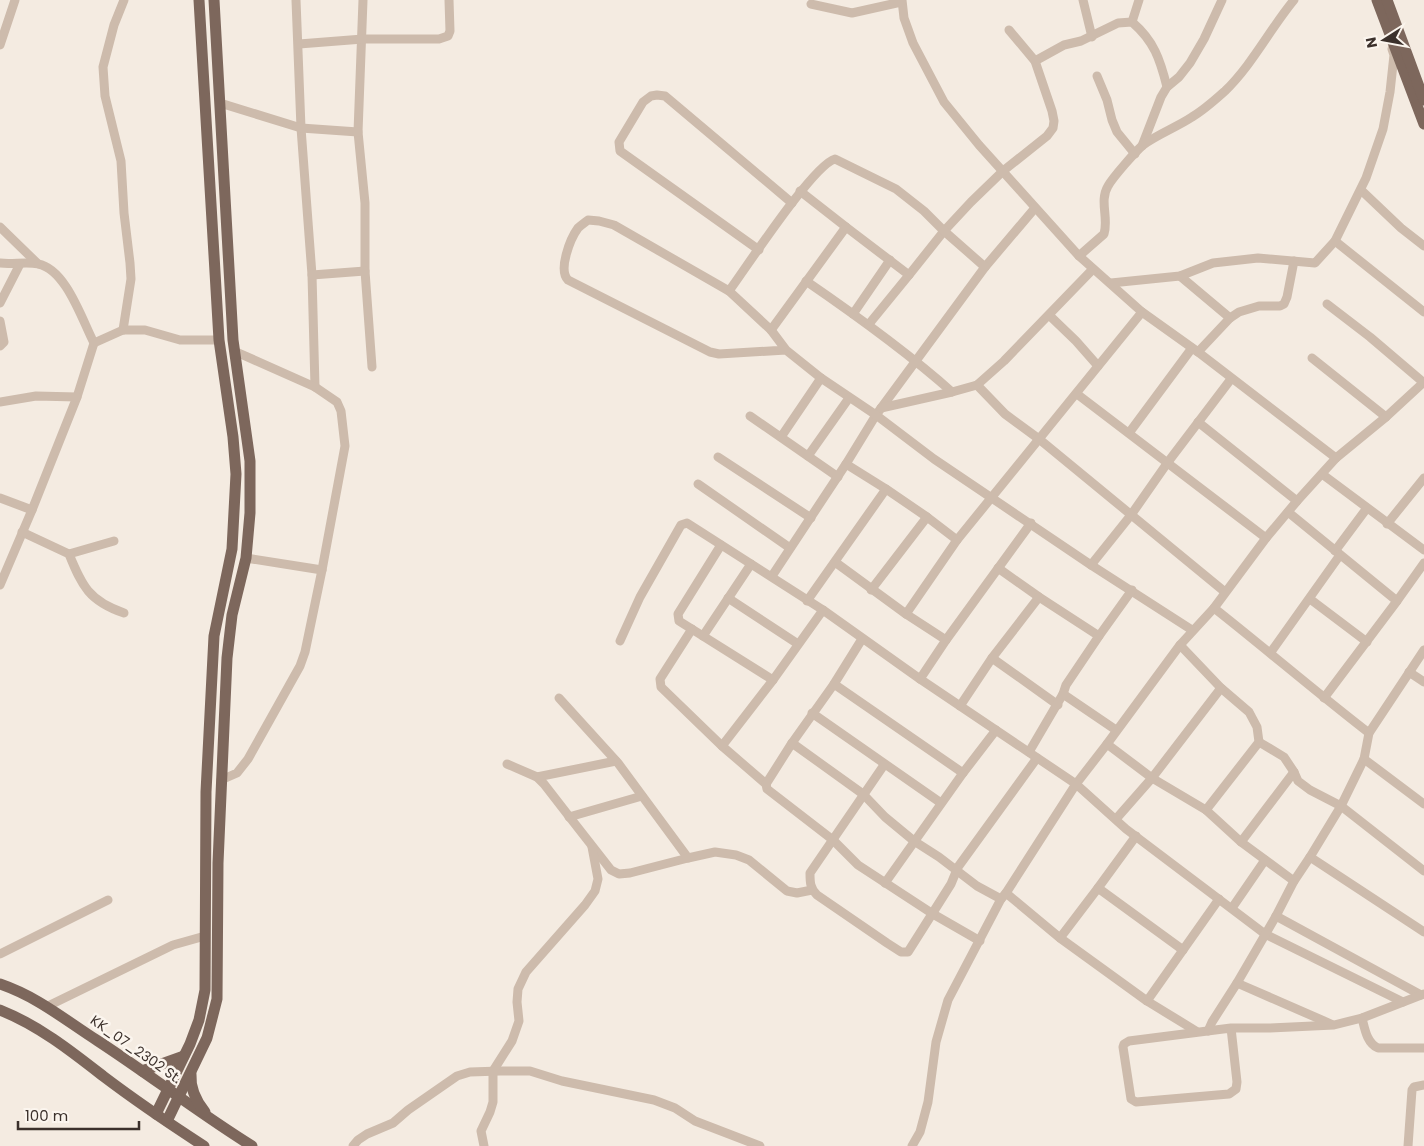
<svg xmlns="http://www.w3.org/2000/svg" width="1424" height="1146" font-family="Poppins,sans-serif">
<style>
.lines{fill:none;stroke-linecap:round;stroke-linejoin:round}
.minor{stroke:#cdbbac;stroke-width:9}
.major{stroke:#7d675c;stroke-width:11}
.labels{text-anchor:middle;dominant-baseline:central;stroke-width:5;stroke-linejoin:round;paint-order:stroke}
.street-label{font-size:14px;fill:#3b302b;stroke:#fbf5ee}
</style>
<rect width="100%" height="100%" fill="#f4ebe1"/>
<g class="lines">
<g class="minor">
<path d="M 296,0 L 301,128 L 312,275 L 315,387"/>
<path d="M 363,0 L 358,132 L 365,203 L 365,271 L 372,367"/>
<path d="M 902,0 L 904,18 L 913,43 L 944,102 L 979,145 L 1079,256 L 1142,312"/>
<path d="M 1083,0 L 1092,37"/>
<path d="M 811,4 L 852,13 L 901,2"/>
<path d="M 1132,22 L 1139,0"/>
<path d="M 299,44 L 363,39 L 439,39 L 448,36 L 450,31 L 449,0"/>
<path d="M 0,45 L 15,0"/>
<path d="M 1035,61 L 1064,45 L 1081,41 L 1118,23 L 1132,22 C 1154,41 1160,59 1167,87"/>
<path d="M 1097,76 L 1107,100 L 1112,120 L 1117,132 L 1135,154"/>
<path d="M 220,103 L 301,128 L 358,132"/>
<path d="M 1142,146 L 1161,97 L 1167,87 L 1179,77 L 1190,63 L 1204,39 L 1222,0"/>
<path d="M 1361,190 L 1401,228 L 1424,246"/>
<path d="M 800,191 L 846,227"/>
<path d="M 0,227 L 37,263"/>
<path d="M 1335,241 L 1424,312"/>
<path d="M 759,250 L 620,151 L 619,142 L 643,102 L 651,96 L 657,95 L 665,96 L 792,203"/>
<path d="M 1079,256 L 1104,234 C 1109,218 1099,201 1108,186 C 1113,177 1136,151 1143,145 C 1158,134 1177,127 1192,117 C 1204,110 1215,100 1225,91 C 1252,65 1270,29 1294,0"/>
<path d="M 0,263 C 12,265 26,261 38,264 C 66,269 82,320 94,343 L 77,397 L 32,510 L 0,585"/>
<path d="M 985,267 L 1035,208"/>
<path d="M 312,275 L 365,271"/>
<path d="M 909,275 L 944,231 L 971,202 L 1003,171 L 1047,136 L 1053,128 L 1054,121 L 1052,111 L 1035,61 L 1009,30"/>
<path d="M 1180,276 L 1230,318"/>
<path d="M 806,281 C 857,316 906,351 952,392"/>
<path d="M 1111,283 L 1180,276 L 1213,263 L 1258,258 L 1315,263 L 1335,241 L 1366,178 L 1383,129 L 1390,92 L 1394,55 L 1392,49"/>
<path d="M 729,291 C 746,268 813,165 835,159 L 896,189 L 924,211 L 944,231 L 985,267 L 876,415 L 846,464 L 886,489"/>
<path d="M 0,303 L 20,264"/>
<path d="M 1327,304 L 1370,337 L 1423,382"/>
<path d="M 853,314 L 890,260"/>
<path d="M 1049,315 L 1076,341 L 1098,366"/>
<path d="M 0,321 L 4,342 L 0,346"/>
<path d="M 123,330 L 131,279 L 130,263 L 124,213 L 121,161 L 105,96 L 103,67 L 114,25 L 124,0"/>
<path d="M 771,330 L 846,227 L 909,275 L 869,324"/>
<path d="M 94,343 L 123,330 L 145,330 L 180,340 L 219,340"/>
<path d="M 786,350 L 719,354 L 710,352 L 568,280 C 558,270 570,239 578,228 C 581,225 584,223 588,220 L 599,221 L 614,225 L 729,291 L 771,330 L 786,350 L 821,378 L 876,415 L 934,459 L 1091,565 L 1131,515 L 1168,462 L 1231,379"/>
<path d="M 1198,352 L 1230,318 L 1239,312 L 1259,306 L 1280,306 L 1284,304 L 1287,297 L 1294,261"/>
<path d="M 1312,358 L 1386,417"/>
<path d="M 977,385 L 1005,414 L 1039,439 L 1225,592"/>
<path d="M 1077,394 L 1266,538"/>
<path d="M 0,402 L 36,396 L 77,397"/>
<path d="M 881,408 L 952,392 L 977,385 L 1004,361 L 1093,269"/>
<path d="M 750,416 L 838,477"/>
<path d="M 1198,422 L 1297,501"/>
<path d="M 1129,433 L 1192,348"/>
<path d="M 781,437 L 821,378"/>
<path d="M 808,456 L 849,398"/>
<path d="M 718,457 L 811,518"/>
<path d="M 1322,474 L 1424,550"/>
<path d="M 698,484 L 790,548"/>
<path d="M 0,498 L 32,510"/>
<path d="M 1288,512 L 1397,601 L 1424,563"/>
<path d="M 1387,524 L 1424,478"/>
<path d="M 22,532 L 69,554 C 82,586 89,601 124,613"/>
<path d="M 721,545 L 678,614 L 679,621 L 773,680"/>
<path d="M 1335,551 L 1367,508"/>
<path d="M 69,554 L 114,541"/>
<path d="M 246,558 L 322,570"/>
<path d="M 835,562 L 906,614"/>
<path d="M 1091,565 L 1192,630"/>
<path d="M 998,568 L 1039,597 L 1099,636 L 1132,590"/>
<path d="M 772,576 L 846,464"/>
<path d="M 871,590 L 927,517"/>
<path d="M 728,598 L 798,644"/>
<path d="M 1310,599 L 1367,642"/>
<path d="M 807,601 L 886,489 L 927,517 L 957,540"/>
<path d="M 1214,608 C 1266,649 1316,692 1369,733"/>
<path d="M 692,629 L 660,679 L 661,687 L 722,746 L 766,784 L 767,789 L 833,840 L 858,865 L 933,914 L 980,941"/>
<path d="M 703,636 L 751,564"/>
<path d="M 946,640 L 1031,523"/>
<path d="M 620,641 L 640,597 L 681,525 L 687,523 L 823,610 L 920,679"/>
<path d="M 1180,645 L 1221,688 L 1249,712 L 1257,727 L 1259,742 L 1206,810"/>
<path d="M 1424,650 L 1369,733 L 1364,759 L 1341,806 L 1310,857 L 1424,932"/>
<path d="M 1271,652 L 1340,555"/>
<path d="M 992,658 L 1058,705"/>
<path d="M 1409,672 L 1424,682"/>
<path d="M 834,684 L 963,773"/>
<path d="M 1063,694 L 1066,685 L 1099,636"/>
<path d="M 559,698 L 618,763 L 688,858"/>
<path d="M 1324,698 L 1397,601"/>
<path d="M 960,706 L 992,658 L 1039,597"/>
<path d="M 812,713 L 941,803"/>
<path d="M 1259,742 L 1284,757 L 1294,772"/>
<path d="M 792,743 L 863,794 L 885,817 L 914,841 L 939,857 L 977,886 L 1001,899"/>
<path d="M 1107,744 L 1152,778 L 1206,810 L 1241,842 L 1294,881"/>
<path d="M 722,746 L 773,680 L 823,610"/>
<path d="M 1029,752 L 1063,694 L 1116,730"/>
<path d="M 1364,759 L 1424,804"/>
<path d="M 507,764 L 537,777 L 544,784 L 575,824 L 611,870 L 619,874 L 630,873 L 688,858 L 715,852 L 736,855 L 749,860 L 787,891 L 797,893 L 812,890"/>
<path d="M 884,765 L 810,873 C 810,882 810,888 817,895 L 887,943 L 901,952 L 908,952 L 951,884 L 958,867 L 1037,758"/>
<path d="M 537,777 L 616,761"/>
<path d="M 221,780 L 237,773 L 248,759 L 300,666 L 305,652 L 322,570 L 345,446 L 341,411 L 337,402 L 315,387 L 234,351"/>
<path d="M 766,784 L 792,743 L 834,684 L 862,639"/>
<path d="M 569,817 L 642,796"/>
<path d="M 1116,819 L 1152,778 L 1221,688"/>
<path d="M 1136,836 L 1098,888 L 1183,950"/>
<path d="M 1241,842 L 1294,772 L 1298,781 L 1310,790 L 1341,806 L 1424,871"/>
<path d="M 885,883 L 963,773 L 996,730"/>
<path d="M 1098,888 L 1060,938 L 1147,1001 L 1196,1031"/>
<path d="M 1006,893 L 1060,938"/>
<path d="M 1232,908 L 1265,860"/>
<path d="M 1276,916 L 1421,995"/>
<path d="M 0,954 L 108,900"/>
<path d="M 1237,983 L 1331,1024"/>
<path d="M 1147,1001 L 1219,899"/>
<path d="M 1403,1002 L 1265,934 L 1126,829 L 1076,784 L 1107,744 L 1180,645 L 1214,608 L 1266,538 L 1297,501 L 1336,458 L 1386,417 L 1424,382"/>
<path d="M 48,1006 L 173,945 L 205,936"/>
<path d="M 1362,1018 C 1365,1030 1367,1043 1378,1048 L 1424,1048"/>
<path d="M 1231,1028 L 1237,1082 L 1236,1089 L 1229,1094 L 1136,1102 L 1131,1099 L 1123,1047 L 1124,1044 L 1129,1041 L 1231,1028 L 1270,1028 L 1334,1025 L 1362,1018 L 1424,994"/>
<path d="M 1208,1031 L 1212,1022 L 1237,983 L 1276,916 L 1294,881 L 1310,857"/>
<path d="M 353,1146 L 358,1140 L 367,1134 L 393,1123 L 408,1110 L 457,1076 L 470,1072 L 500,1071 L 530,1071 L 562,1081 L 654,1100 L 675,1108 L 695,1121 L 760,1146"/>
<path d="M 484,1146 L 481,1131 L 490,1112 L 493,1102 L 493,1071 L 512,1041 L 519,1021 L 517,1002 L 518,989 L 526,972 L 585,905 L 595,891 L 598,879 L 592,847"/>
<path d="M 912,1146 L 920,1132 L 928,1102 L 936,1042 L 948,1000 L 1001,899 L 1006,893 L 1076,784 L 920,679 L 946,640 L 906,614 L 957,540 L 1142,312 L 1198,352 L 1336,458"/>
<path d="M 1408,1146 L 1412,1090 L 1414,1087 L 1424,1085"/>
</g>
<g class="major">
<path d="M 1377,0 L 1424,124"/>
<path d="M 1387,0 L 1424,100"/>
<path d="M 0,984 C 38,997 65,1020 98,1041 C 150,1075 199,1113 252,1146"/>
<path d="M 0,1010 C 38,1025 71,1051 103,1076 C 136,1101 170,1124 204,1146"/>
<path d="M 142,1071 L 184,1056"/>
<path d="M 191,1074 C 190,1089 196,1101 205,1112"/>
<path d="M 156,1114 L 190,1044 L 199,1020 L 205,990 L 206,792 L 214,636 L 232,549 L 236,474 L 233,437 L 219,340 L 199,0"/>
<path d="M 167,1121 L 207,1038 L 217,999 L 218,863 L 227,658 L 232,615 L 246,558 L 250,513 L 250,461 L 233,340 L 214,0"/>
</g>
</g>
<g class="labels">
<g class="street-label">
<text transform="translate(136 1049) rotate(35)">KK_07_2302 St.</text>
</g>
</g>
<g transform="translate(1384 40) rotate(259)" stroke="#fbf5ee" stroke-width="4" paint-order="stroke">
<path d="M0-4L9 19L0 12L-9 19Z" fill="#3b302b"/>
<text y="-8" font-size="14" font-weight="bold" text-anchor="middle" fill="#3b302b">N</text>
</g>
<path d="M18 1121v8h121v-8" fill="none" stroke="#3b302b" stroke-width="2.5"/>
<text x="25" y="1121" font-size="15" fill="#3b302b" stroke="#fbf5ee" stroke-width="4" paint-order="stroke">100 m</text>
</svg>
